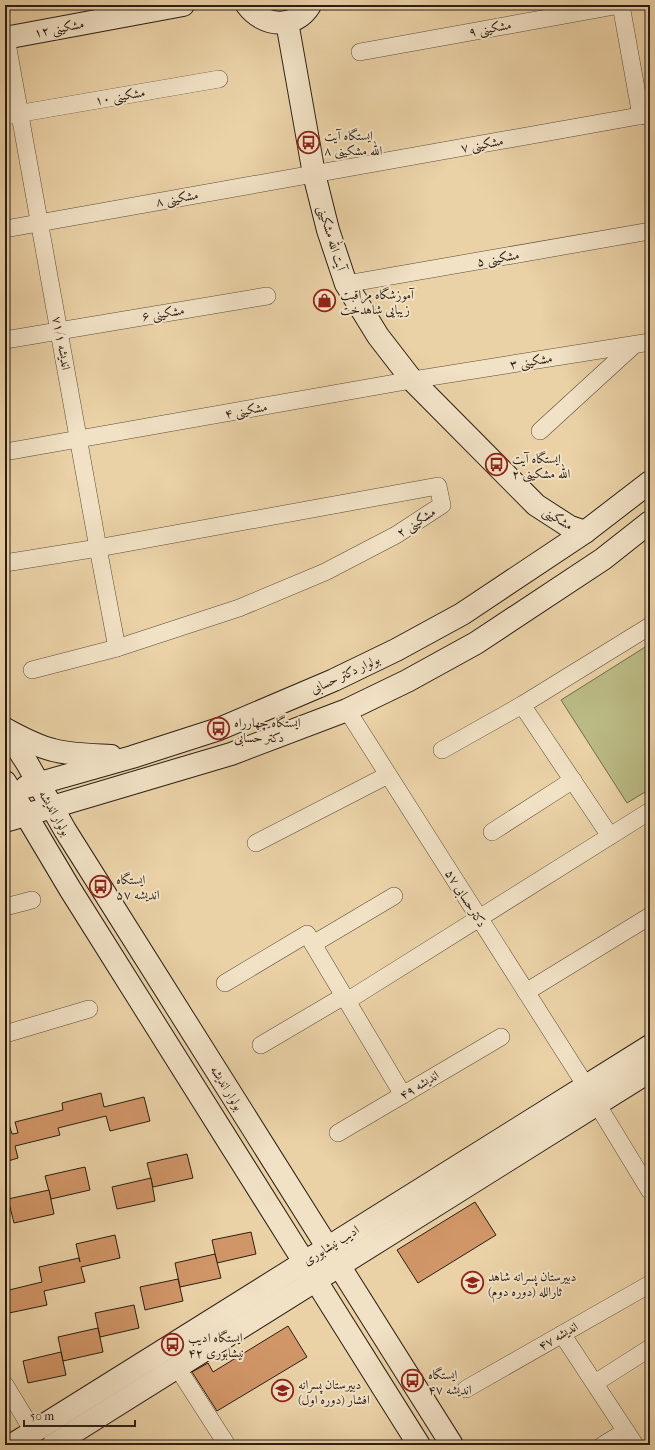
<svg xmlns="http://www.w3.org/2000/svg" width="655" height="1450" font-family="'IM FELL French Canon',Amiri,serif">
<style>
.green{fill:#baba84;stroke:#726c4c}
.building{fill:#d19668;stroke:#2a1e14}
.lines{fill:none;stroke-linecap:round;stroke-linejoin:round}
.street-casing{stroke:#5a4b38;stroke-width:18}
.secondary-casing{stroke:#2a1e14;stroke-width:24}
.street{stroke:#f1e1c5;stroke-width:17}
.secondary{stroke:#f1e1c5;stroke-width:22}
.labels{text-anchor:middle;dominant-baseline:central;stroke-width:4;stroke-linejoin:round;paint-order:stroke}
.street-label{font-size:13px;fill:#2a1e14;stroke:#f1e1c5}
.poi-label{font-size:13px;fill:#2a1e14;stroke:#f1e1c5;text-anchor:start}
</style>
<rect width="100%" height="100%" fill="#ead1a6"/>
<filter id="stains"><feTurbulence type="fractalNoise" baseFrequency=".005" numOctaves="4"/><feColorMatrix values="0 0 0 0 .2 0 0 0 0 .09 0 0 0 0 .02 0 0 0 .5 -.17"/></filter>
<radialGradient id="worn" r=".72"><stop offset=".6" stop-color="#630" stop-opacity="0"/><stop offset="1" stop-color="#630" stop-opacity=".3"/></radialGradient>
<path class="green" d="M 650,644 L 650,789 L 627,803 L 561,700 Z"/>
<g class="building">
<path d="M 101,1093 L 104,1107 L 144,1097 L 150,1121 L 110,1131 L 106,1116 L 58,1128 L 60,1135 L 15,1146 L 18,1158 L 5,1162 L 5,1125 L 9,1124 L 12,1134 L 18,1133 L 15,1122 L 63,1110 L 62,1103 Z"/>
<path d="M 187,1154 L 193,1178 L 153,1187 L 147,1163 Z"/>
<path d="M 85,1167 L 90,1190 L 51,1199 L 45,1176 Z"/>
<path d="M 151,1178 L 155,1201 L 117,1209 L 112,1187 Z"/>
<path d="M 49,1190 L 54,1214 L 14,1223 L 8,1199 Z"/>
<path d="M 475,1202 L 496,1235 L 418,1283 L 397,1250 Z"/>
<path d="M 251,1232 L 256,1254 L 217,1263 L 212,1240 Z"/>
<path d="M 115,1235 L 120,1258 L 81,1267 L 85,1282 L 44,1291 L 47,1305 L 9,1313 L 5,1291 L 42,1282 L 39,1267 L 79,1258 L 80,1262 L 76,1244 Z"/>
<path d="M 215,1254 L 221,1278 L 180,1287 L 175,1263 Z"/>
<path d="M 178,1279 L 183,1301 L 145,1310 L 140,1287 Z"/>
<path d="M 134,1305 L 139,1328 L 100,1337 L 95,1313 Z"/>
<path d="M 288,1326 L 307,1357 L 217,1411 L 192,1372 L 208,1363 L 213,1372 Z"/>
<path d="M 98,1328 L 103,1352 L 63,1361 L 58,1337 Z"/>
<path d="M 61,1352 L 66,1375 L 28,1383 L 23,1361 Z"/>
</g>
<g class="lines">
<defs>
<g id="street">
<path d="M 621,5 L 641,116"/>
<path d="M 5,32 L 98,548 L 117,648"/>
<path d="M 360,52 L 620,5"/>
<path d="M 5,116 L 219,79"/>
<path d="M 5,229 L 650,114"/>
<path d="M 346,284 L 650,231"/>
<path d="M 5,340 L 267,296"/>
<path d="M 540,431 L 634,345"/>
<path d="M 5,452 L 412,380 L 650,342"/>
<path d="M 5,563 L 98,548 L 438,486 L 442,505 L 396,535 L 325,572 L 239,608 L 117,648 L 32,670"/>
<path d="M 522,705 L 610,836"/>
<path d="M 347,710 L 586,1086"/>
<path d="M 442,750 L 522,705 L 650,626"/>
<path d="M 492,832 L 573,780"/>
<path d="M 256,843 L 388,775"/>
<path d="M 5,907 L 32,900"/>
<path d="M 313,944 L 394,896"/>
<path d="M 225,983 L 307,934 L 403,1095"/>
<path d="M 526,992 L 650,916"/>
<path d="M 347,1001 L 650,811"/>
<path d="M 5,1034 L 89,1009"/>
<path d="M 261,1045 L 344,996"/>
<path d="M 597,1104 L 650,1191"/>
<path d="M 338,1133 L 501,1037"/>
<path d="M 562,1334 L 635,1445"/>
<path d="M 184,1378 L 227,1445"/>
<path d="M 595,1383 L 650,1348"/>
<path d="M 5,1385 L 33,1431"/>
<path d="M 466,1389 L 650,1284"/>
<path d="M 603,1445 L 626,1431"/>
</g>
<g id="secondary">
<path d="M 247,5 C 263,27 295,30 310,5"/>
<path d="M 287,22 L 314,174 L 328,230 L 346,284 L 378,336 L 412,380 L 536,505 L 570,527 L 585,532"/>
<path d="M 5,38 L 183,5"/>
<path d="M 5,729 L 27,763 L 65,830 L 452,1445"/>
<path d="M 5,729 C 20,737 36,746 53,750 C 72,755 92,755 111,756"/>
<path d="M 5,782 L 26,815 L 70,889 L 419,1445"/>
<path d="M 26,787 L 132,757 L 219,729 L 334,680 L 396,650 L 462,614 L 585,532 L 650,482"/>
<path d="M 5,821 L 231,754 L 347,710 L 407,681 L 476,643 L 603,559 L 650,522"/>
<path d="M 12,1445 L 650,1046"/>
<path d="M 53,1445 L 650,1071"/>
</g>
</defs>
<use href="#street" class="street-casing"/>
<use href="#secondary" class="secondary-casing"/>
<use href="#street" class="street"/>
<use href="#secondary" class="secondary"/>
</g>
<defs>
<symbol id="bus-ring" viewBox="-11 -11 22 22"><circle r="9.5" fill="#f1e1c5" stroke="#8f2418" stroke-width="1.5"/><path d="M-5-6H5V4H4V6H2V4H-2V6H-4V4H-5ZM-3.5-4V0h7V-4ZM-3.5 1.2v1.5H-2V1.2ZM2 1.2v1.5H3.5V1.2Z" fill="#8f2418"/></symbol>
<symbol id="shop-ring" viewBox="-11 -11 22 22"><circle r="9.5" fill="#f1e1c5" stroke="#8f2418" stroke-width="1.5"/><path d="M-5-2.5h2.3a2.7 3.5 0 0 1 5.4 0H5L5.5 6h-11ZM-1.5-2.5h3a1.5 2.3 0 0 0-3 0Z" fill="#8f2418"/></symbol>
<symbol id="school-ring" viewBox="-11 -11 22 22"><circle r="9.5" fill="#f1e1c5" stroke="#8f2418" stroke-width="1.5"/><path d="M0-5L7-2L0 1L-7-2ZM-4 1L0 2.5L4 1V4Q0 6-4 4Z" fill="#8f2418"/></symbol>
</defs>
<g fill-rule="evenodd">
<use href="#bus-ring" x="296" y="130" width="25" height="25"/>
<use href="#shop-ring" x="312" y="288" width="25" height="25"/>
<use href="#bus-ring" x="484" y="452" width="25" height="25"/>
<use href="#bus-ring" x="206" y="716" width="25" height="25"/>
<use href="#bus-ring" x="88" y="874" width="25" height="25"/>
<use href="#school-ring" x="460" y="1270" width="25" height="25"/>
<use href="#bus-ring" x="160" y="1332" width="25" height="25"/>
<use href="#bus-ring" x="400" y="1368" width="25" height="25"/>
<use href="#school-ring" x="270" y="1378" width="25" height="25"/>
</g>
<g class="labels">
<g class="street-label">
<text transform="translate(59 28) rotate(-11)">مشکینی ۱۲</text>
<text transform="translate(490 28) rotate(-10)">مشکینی ۹</text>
<text transform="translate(120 96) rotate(-10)">مشکینی ۱۰</text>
<text transform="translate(482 144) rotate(-10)">مشکینی ۷</text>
<text transform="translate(177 198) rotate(-10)">مشکینی ۸</text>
<text transform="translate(332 238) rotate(73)">آیت الله مشکینی</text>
<text transform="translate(498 258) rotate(-10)">مشکینی ۵</text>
<text transform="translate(163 313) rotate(-9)">مشکینی ۶</text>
<text transform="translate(62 343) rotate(80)">اندیشه ۷۱/۱</text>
<text transform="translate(531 361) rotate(-9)">مشکینی ۳</text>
<text transform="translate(246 410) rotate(-10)">مشکینی ۴</text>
<text transform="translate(558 518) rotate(31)">مشکینی</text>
<text transform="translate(416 522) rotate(-33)">مشکینی ۲</text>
<text transform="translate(345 674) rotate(-25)">بولوار دکتر حسابی</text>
<text transform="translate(55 813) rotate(60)">بولوار اندیشه</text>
<text transform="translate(466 898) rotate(58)">دکترحسابی ۵۷</text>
<text transform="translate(419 1085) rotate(-31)">اندیشه ۴۹</text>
<text transform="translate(227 1088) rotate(58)">بولوار اندیشه</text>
<text transform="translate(331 1245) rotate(-32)">ادیب نیشابوری</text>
<text transform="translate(558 1336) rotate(-30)">اندیشه ۴۷</text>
</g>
<g class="poi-label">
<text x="324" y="135">ایستگاه آیت<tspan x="324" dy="15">الله مشکینی ۸</tspan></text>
<text x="340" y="294">آموزشگاه مراقبت<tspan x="340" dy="15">زیبایی شاهدخت</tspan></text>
<text x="512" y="458">ایستگاه آیت<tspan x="512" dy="15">الله مشکینی ۲</tspan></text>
<text x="234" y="722">ایستگاه چهارراه<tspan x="234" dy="15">دکتر حسابی</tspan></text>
<text x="116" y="879">ایستگاه<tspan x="116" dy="15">اندیشه ۵۷</tspan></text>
<text x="488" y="1276">دبیرستان پسرانه شاهد<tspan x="488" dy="15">ثارالله (دوره دوم)</tspan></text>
<text x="188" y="1337">ایستگاه ادیب<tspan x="188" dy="15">نیشابوری ۴۲</tspan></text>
<text x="428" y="1374">ایستگاه<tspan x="428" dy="15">اندیشه ۴۷</tspan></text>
<text x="298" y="1384">دبیرستان پسرانه<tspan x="298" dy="15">افشار (دوره اول)</tspan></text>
</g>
</g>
<rect width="655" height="1450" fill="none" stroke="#ead1a6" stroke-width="20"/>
<rect x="6" y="6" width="643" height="1438" fill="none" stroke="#2a1e14" stroke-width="2"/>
<rect x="10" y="10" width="635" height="1430" fill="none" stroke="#2a1e14"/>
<path d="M24 1420v6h111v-6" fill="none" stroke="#2a1e14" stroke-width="2"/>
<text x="30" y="1420" font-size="12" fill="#2a1e14" stroke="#f1e1c5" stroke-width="3" paint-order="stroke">50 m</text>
<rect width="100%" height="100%" filter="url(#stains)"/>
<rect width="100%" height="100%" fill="url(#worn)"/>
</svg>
